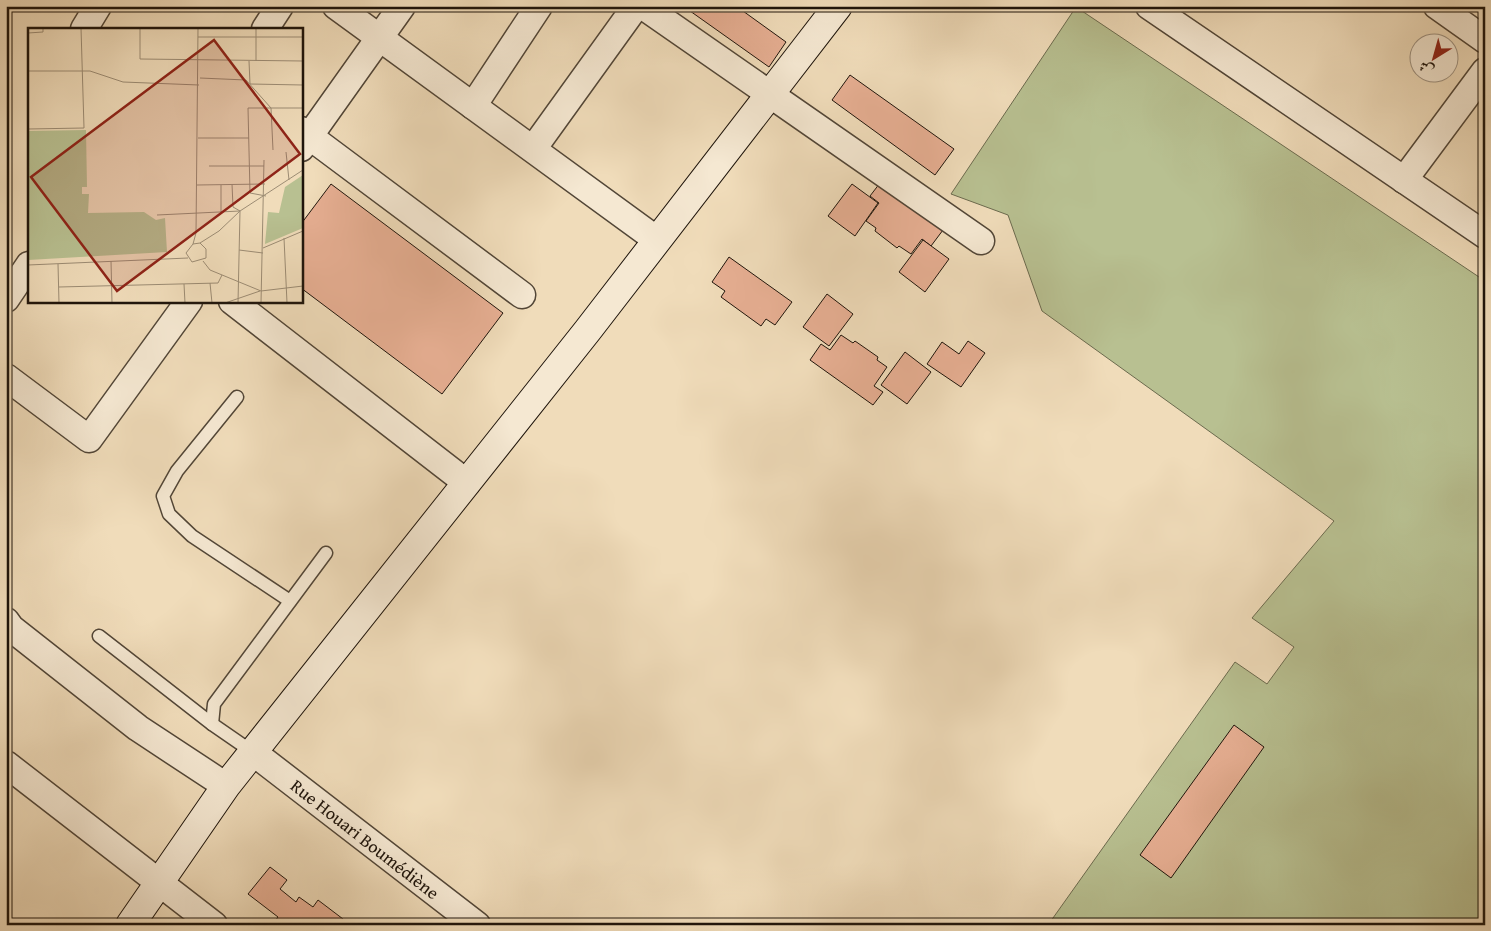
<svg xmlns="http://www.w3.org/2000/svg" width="1491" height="931" font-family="'Gentium Book Plus',Amiri,serif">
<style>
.green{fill:#b8c091;stroke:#6b6a4e}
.building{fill:#e7af93;stroke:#1e140b}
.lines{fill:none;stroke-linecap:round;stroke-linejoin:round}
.lane-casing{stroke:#524637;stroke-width:15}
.street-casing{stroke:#524637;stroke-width:29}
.secondary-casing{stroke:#1e140b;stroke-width:30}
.lane{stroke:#f5e8d2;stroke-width:12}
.street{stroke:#f5e8d2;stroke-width:26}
.secondary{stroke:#f5e8d2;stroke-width:28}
.labels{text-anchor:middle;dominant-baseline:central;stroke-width:4;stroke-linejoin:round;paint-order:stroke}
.street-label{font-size:18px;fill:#1e140b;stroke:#f5e8d2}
.inset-road{fill:none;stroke:#9c8c74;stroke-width:1}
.view{fill:#8f2418;fill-opacity:0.15;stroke:#8f2418;stroke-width:2.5}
.inset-edge{fill:none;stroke:#1e140b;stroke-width:2.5}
</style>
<rect width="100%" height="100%" fill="#f0dcba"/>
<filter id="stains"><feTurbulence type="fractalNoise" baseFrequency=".004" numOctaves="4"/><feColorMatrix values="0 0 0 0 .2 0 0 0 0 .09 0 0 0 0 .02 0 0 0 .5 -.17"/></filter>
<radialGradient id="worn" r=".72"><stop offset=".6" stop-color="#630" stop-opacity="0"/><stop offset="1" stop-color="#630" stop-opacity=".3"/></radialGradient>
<path class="green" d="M 1076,7 L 1485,281 L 1485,925 L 1048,925 L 1235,662 L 1267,684 L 1294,647 L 1252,618 L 1334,521 L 1042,311 L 1008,215 L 951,194 Z"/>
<g class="building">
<path d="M 683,6 L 736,6 L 786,42 L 769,67 Z"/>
<path d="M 850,75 L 954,149 L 935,175 L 832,100 Z"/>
<path d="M 880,183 L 943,230 L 931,246 L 922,239 L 911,254 L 899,246 L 897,248 L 875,231 L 876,228 L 866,221 L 879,203 L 870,196 Z"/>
<path d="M 331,184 L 503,313 L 442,394 L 301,288 L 301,224 Z"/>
<path d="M 852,184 L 878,203 L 855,236 L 828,216 Z"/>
<path d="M 923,240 L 949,259 L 925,292 L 899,272 Z"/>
<path d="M 729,257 L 792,302 L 775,325 L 766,319 L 761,326 L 721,297 L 725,291 L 712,282 Z"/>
<path d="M 827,294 L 853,314 L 829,346 L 803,327 Z"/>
<path d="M 841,335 L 853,343 L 855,341 L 878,357 L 877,360 L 887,367 L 874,386 L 883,392 L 873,405 L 810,360 L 821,344 L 830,350 Z"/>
<path d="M 968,341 L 985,353 L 961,387 L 927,364 L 942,342 L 959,354 Z"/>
<path d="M 905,352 L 931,372 L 907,404 L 881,385 Z"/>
<path d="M 1234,725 L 1264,747 L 1171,878 L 1140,855 Z"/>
<path d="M 270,867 L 287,880 L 280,889 L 296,902 L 299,897 L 313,907 L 318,900 L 343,919 L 338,925 L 272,925 L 278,917 L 248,894 Z"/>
</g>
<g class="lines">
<defs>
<g id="lane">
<path d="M 237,397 L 177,471 L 163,496 L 169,514 L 192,536 L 290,601"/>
<path d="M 99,636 L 212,724 L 254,753"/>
<path d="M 212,724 L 214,704 L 326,553"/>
</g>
<g id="street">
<path d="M 336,6 L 657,240"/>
<path d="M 643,6 L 981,241"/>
<path d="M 1149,6 L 1485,235"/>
<path d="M 1437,6 L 1485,40"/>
<path d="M 84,29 L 98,6"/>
<path d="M 265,29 L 280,6"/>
<path d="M 473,106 L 539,6"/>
<path d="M 301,130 L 522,295"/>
<path d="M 301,148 L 402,6"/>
<path d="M 533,149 L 636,6"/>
<path d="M 1404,180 L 1485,71"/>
<path d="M 6,299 L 29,265"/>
<path d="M 232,301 L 467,483"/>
<path d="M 6,377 L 89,439 L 189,301"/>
<path d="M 6,621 L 11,628 L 138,728 L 226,786"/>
<path d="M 254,753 L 477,925"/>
<path d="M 6,764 L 214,925"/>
</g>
<path id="secondary" d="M 130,925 L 226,786 L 588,330 L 838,6"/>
</defs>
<use href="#lane" class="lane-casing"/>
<use href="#street" class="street-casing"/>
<use href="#secondary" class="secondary-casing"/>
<use href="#lane" class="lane"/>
<use href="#street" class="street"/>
<use href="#secondary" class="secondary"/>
</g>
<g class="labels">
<g class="street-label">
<text transform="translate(365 839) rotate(38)">Rue Houari Boumédiène</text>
</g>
</g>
<g transform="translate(28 28)">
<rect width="275" height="275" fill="#f0dcba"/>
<path d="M 58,102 L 59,159 L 54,159 L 54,166 L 61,166 L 60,185 L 116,184 L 128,192 L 137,190 L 139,224 L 0,232 L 0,103 ZM 275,147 L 275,200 L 237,216 L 240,184 L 251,185 L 257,159 Z" fill="#b8c091"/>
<path class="inset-road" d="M 112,0 L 112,31 L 275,33M 228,0 L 228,33M 0,5 L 15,4 L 15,0M 170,9 L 275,9M 221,33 L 222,56 L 275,57M 0,43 L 62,43 L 95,54 L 171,57M 172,50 L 218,52 L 243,80 L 275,80M 0,101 L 56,100 L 53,0M 170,110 L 221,110M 258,124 L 261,152M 181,138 L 236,138M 204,156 L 205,179 L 212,183 L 210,275M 169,157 L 237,156M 193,157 L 193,184M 238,168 L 222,165 L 220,80 L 243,80 L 245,122M 129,187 L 212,183M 256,210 L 259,275M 172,215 L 178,221 L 178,230 L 164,234 L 158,225 L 165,216 L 172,215 L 191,203 L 212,183 L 275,142M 165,216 L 168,205 L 170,0M 235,220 L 275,203M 211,222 L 235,225M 83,233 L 84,275M 175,233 L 182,242 L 233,263 L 275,258M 30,236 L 31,275M 0,237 L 160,230M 182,255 L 184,275M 156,256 L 157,275M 31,259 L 190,255 L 194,247M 197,275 L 232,263M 233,275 L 236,132"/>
<path class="view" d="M 186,12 L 272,126 L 89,263 L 3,149 Z"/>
<rect width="275" height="275" class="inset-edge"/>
</g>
<rect width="1491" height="931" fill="none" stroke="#f0dcba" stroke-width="25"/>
<rect x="8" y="8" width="1476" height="916" fill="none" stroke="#1e140b" stroke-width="2.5"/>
<rect x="12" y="12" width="1466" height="906" fill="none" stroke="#1e140b"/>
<g transform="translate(1434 58) rotate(217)"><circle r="24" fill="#f5e8d2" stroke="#9f9382"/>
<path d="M0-4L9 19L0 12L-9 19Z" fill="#8f2418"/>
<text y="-8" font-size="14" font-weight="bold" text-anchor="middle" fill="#1e140b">ش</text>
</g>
<rect width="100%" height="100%" filter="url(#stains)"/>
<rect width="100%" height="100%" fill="url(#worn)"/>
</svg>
